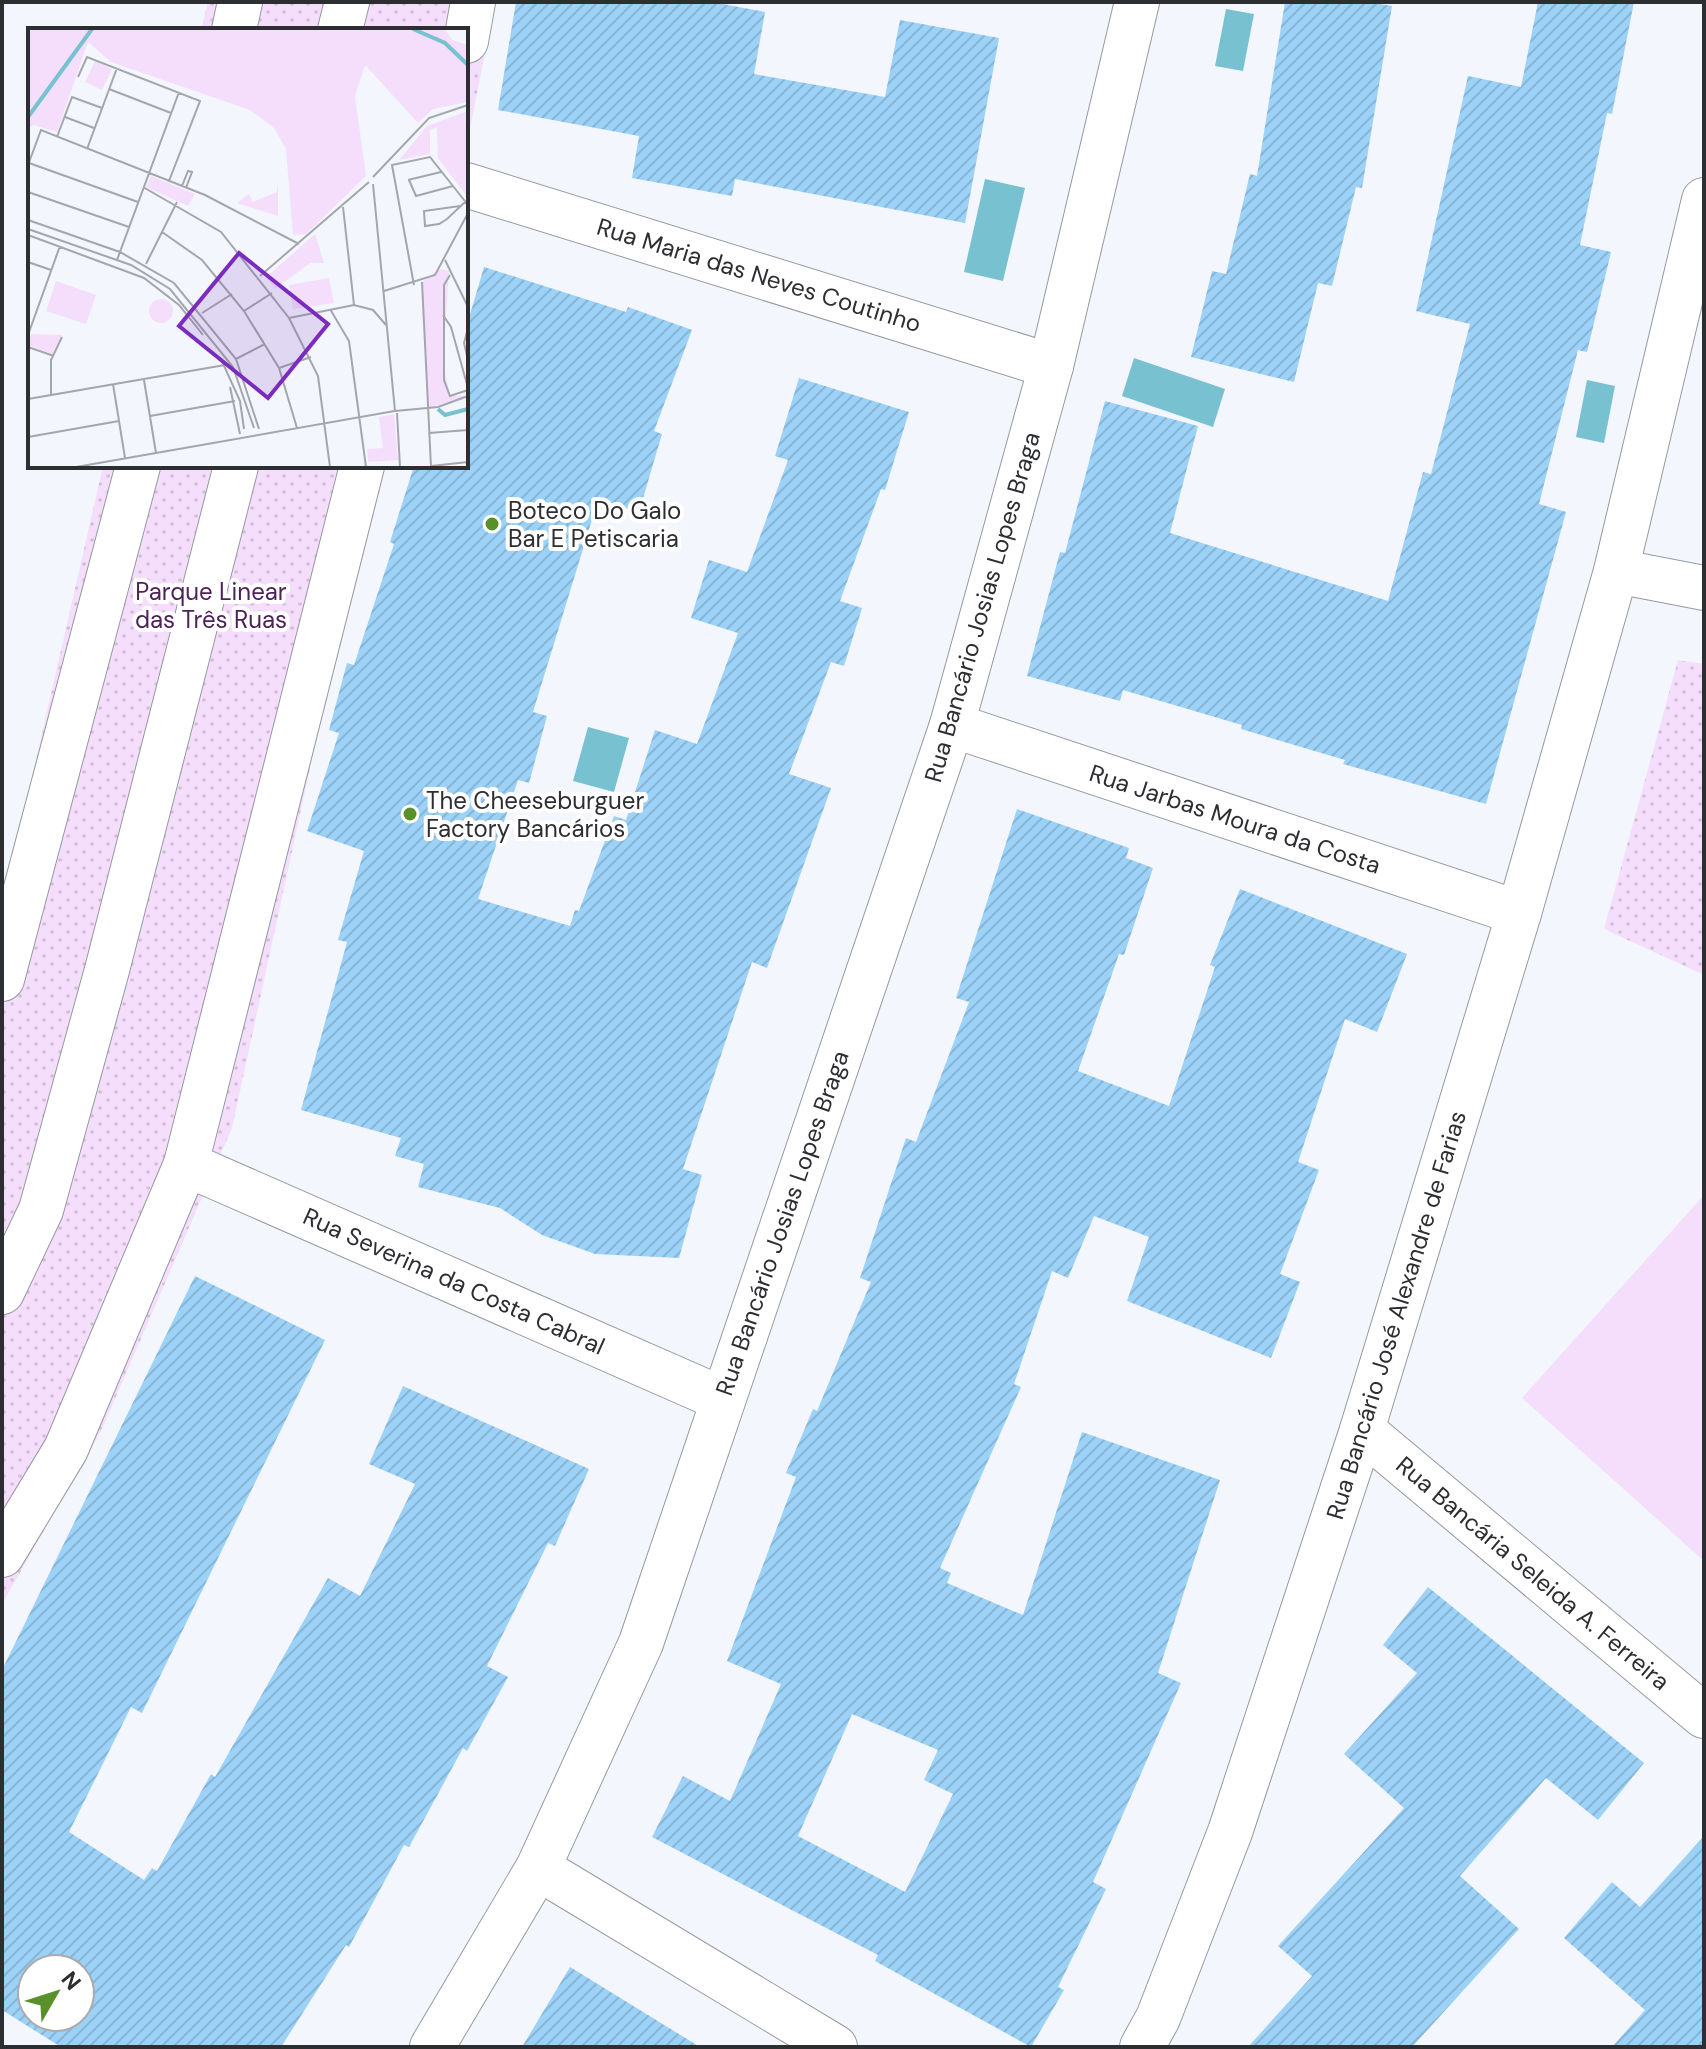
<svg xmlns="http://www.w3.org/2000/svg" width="1706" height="2049" font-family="'DM Sans',sans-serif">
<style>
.grass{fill:url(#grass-dots)}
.garden{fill:#f4defb}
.water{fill:#78c1d1}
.building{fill:url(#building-hatch);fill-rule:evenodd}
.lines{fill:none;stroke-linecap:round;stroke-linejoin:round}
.minor-casing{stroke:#9699a0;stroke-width:46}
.major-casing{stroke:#9699a0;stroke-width:46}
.minor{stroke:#fff;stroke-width:44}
.major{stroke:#fff;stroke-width:44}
.poi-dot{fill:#5a902a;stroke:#fff;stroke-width:3}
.labels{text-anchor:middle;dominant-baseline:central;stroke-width:8;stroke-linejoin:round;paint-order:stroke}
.street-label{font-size:24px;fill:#2d2e31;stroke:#fff}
.poi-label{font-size:24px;fill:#2d2e31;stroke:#fff;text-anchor:start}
.park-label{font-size:24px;fill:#4d215a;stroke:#fff}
.inset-river{fill:none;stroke:#78c1d1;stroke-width:4}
.inset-road{fill:none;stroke:#a4a6ab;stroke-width:2}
.view{fill:#7b2cbf;fill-opacity:0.15;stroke:#7b2cbf;stroke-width:4}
.inset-edge{fill:none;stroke:#2d2e31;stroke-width:4}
</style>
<defs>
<pattern id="grass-dots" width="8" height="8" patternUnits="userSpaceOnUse" patternTransform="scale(2)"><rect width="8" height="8" fill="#f4defb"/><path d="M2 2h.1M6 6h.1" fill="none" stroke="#d2bfd8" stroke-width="1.8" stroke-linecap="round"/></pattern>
<pattern id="building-hatch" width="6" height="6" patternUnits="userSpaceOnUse" patternTransform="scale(2)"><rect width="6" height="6" fill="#9cd2f8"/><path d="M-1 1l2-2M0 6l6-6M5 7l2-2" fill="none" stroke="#87b5d5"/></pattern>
</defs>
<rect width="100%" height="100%" fill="#f3f6fd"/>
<g class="grass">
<path d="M 208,2 L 495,2 L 466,149 L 466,30 L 201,30 Z"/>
<path d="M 103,466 L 386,466 L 314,750 L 232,1128 L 102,1429 L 2,1604 L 2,909 Z"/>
<path d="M 1678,660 L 1704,664 L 1704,975 L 1604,929 Z"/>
</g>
<path class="garden" d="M 1704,1195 L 1704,1561 L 1522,1398 Z"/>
<g class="water">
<path d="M 1226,9 L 1254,14 L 1243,71 L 1215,66 Z"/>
<path d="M 985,179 L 1025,188 L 1003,281 L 964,272 Z"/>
<path d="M 1134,358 L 1225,389 L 1213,427 L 1122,396 Z"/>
<path d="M 1587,380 L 1615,386 L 1604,443 L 1576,437 Z"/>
<path d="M 588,727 L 629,738 L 614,792 L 573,781 Z"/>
</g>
<g class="building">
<path d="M 516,2 L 712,2 L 765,12 L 754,74 L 885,97 L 900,20 L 999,38 L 965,223 L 735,179 L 732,196 L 632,178 L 639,136 L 498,110 Z"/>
<path d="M 1285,2 L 1368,2 L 1392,6 L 1362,188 L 1356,187 L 1332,286 L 1318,283 L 1294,382 L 1191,357 L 1212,271 L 1226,274 L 1250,174 L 1257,176 Z"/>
<path d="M 1538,2 L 1634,2 L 1612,114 L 1607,113 L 1580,245 L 1611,252 L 1587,352 L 1578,350 L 1539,504 L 1566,512 L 1486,804 L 1343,764 L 1345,760 L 1241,729 L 1242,725 L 1123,690 L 1120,701 L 1027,676 L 1060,552 L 1065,553 L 1105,401 L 1198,426 L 1170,533 L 1388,601 L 1423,472 L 1431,474 L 1470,324 L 1416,311 L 1468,76 L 1521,87 Z"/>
<path d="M 484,267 L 626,312 L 628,307 L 692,330 L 654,431 L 662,434 L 639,512 L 598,500 L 533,712 L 547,716 L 529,783 L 518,780 L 478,899 L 570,926 L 575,910 L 579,911 L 614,816 L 626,820 L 655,730 L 697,744 L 738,633 L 691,618 L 709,560 L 747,572 L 788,460 L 775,456 L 799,378 L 909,412 L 885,490 L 881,489 L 840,601 L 862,608 L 844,666 L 831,662 L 789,774 L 831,788 L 767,968 L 752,962 L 683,1169 L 702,1175 L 679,1258 L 595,1254 L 542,1235 L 500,1208 L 418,1187 L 424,1164 L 395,1156 L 401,1138 L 301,1110 L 347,942 L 338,940 L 364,851 L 307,831 L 339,733 L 329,730 L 347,663 L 354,665 L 394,544 L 390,542 L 414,466 L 466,466 L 466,328 Z"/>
<path d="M 1017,809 L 1129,848 L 1126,858 L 1153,868 L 1124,955 L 1119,954 L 1078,1071 L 1169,1106 L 1215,967 L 1210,965 L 1240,889 L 1407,954 L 1377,1032 L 1345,1019 L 1298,1162 L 1319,1170 L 1280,1274 L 1300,1282 L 1271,1358 L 1127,1301 L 1149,1237 L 1094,1216 L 1068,1278 L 1052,1271 L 1014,1384 L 1021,1387 L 940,1568 L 951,1573 L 947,1583 L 1023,1615 L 1082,1432 L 1220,1480 L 1158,1673 L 1181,1683 L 1093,1882 L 1106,1889 L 1058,1987 L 1064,1990 L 1031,2047 L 875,1961 L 878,1955 L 652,1837 L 683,1776 L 730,1801 L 781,1684 L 727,1661 L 796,1477 L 786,1473 L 813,1409 L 817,1411 L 871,1282 L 860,1278 L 906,1138 L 916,1142 L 969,1002 L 956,998 ZM 852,1714 L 938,1750 L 924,1780 L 953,1794 L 905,1892 L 798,1836 Z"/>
<path d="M 195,1276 L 325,1340 L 142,1713 L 131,1707 L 69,1832 L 144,1880 L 152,1868 L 157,1871 L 211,1774 L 215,1777 L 328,1578 L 360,1596 L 415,1484 L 369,1464 L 403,1386 L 589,1469 L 555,1546 L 548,1543 L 487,1666 L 508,1677 L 467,1751 L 463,1748 L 409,1847 L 404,1845 L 349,1947 L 346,1945 L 281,2047 L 61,2047 L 2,2010 L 2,1670 ZM 32,1969 L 80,1969 L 80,2017 L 32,2017 Z"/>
<path d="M 1428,1587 L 1644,1763 L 1598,1820 L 1546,1778 L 1460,1876 L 1519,1929 L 1412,2047 L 1248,2047 L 1312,1976 L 1278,1946 L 1404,1808 L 1344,1754 L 1417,1673 L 1383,1645 Z"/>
<path d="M 1704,1836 L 1704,2047 L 1612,2047 L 1645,2010 L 1564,1938 L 1612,1882 L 1640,1907 Z"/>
<path d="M 570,1967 L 700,2047 L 522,2047 Z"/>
</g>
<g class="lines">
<defs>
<g id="minor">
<path d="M 466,41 L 473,2"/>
<path d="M 466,185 L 1051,366"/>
<path d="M 1616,571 L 1704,588"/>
<path d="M 952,725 L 1519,913"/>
<path d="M 186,1164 L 722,1399"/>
<path d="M 1362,1430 L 1704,1716"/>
<path d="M 2,1555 L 66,1449 L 186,1164 L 362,466"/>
<path d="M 538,1868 L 835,2047"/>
<path d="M 432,2047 L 538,1868 L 641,1643 L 952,725 L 1051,366 L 1137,2"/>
<path d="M 1142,2047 L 1158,2018 L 1230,1832 L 1362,1430 L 1519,913 L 1616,571 L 1704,200"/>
</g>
<g id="major">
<path d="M 234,30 L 240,2"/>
<path d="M 340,30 L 347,2"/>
<path d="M 2,979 L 138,466"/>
<path d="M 2,1292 L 41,1210 L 107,970 L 236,466"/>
</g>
</defs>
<use href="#minor" class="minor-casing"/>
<use href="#major" class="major-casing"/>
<use href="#minor" class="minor"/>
<use href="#major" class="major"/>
</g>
<g class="poi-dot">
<circle cx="492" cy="524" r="8"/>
<circle cx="410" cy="814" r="8"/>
</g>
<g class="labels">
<g class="street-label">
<text transform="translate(759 275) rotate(17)">Rua Maria das Neves Coutinho</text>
<text transform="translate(982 607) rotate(-74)">Rua Bancário Josias Lopes Braga</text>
<text transform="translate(1235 819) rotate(18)">Rua Jarbas Moura da Costa</text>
<text transform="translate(782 1223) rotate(-71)">Rua Bancário Josias Lopes Braga</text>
<text transform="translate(454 1281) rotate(24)">Rua Severina da Costa Cabral</text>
<text transform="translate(1396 1315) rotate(-73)">Rua Bancário José Alexandre de Farias</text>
<text transform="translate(1533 1573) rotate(40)">Rua Bancária Seleida A. Ferreira</text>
</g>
<g class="poi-label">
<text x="508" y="510">Boteco Do Galo<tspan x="508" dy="28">Bar E Petiscaria</tspan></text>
<text x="426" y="800">The Cheeseburguer<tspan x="426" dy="28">Factory Bancários</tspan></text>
</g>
<g class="park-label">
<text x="211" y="591">Parque Linear<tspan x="211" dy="28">das Três Ruas</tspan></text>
</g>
</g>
<g transform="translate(28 28)">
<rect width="440" height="440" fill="#f3f6fd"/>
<path d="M 123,148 L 167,166 L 160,178 L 118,159 ZM 287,206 L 296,235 L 282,235 L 247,261 L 238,249 ZM 412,241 L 421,243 L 415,335 L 422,368 L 440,368 L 400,380 L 394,254 ZM 3,306 L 34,307 L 24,326 L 0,317 ZM 366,386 L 370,432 L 340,434 L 339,421 L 355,420 L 351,389 Z" fill="#f4defb"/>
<path d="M 0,1 L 417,1 L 424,12 L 440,17 L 440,74 L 405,81 L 390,95 L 337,37 L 327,68 L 338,148 L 278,206 L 265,207 L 258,121 L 246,100 L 222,82 L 83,34 L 60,14 L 29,104 L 6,97 L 0,101 ZM 440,83 L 440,170 L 410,130 L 409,99 L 402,102 L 402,126 L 371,132 L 399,98 Z" fill="#f4defb"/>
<path d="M 67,33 L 84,41 L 74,62 L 57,54 ZM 250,155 L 250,188 L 209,175 L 221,166 L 225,174 L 249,164 ZM 301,250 L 306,275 L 265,281 L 261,257 ZM 28,253 L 68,267 L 58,296 L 18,283 ZM121 283a12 12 0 1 1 24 0a12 12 0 1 1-24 0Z" fill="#f4defb"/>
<path class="inset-river" d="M 385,1 L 417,15 L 440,37M 0,89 L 64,1M 410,381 L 417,387 L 440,381"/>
<path class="inset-road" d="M 50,49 L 59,29 L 172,73 L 141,153M 81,61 L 143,85M 37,89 L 66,100M 29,109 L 44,69 L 74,80M 59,121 L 89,40M 1,135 L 110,174M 0,137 L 13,102 L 177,167 L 271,216M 345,149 L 401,90 L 440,77M 380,152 L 413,144M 381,152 L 388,168 L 425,158M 154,158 L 160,143 L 164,144 L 158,160M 115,159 L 193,204 L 261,290 L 290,348 L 302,439M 0,164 L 101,199M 432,178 L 396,183 L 397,198 L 411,196 L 419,191 L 437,174M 315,179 L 326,277M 0,192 L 92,224 L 146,255 L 208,331 L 231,401M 0,201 L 103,237 L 142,261 L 205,339 L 226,400M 134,204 L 174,232 L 216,283 L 251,340 L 269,400M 0,207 L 116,250 L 151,277 L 175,307M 89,232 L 151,64M 417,232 L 440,279M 0,234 L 23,242M 118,236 L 149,174M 422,247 L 416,257 L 416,352 L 422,368 L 440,362M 232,248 L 341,154M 394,254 L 403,439M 386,257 L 364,137 L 402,129 L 440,177M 356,263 L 407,247 L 440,185M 302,281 L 321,313 L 338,439M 216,283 L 244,265M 174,285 L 204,266M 415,287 L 423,299 L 440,360M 261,290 L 326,277 L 345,282 L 358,297M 440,300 L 436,315 L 440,332M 0,307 L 32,218M 0,319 L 26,328M 193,331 L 212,373 L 216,401M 208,331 L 237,316M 251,340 L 283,329M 116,352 L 128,425M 85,356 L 97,430M 202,359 L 212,406M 23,367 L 23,332 L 34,309M 0,371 L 197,337M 367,383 L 410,379 L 440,368M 369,385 L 372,439M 122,388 L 207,373M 401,405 L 440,402M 0,409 L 91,393M 403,438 L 440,434M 48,439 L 367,383 L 345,156"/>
<path class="view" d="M 211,225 L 300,296 L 240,370 L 151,298 Z"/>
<rect width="440" height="440" class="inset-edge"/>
</g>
<rect width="1706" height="2049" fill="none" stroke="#2d2e31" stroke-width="8"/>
<g transform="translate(56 1993) rotate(51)"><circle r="38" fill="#ffffff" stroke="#ababad" stroke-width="2"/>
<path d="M0-6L14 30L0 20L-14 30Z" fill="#5a902a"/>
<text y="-12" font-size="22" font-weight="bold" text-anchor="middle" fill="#2d2e31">N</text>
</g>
</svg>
